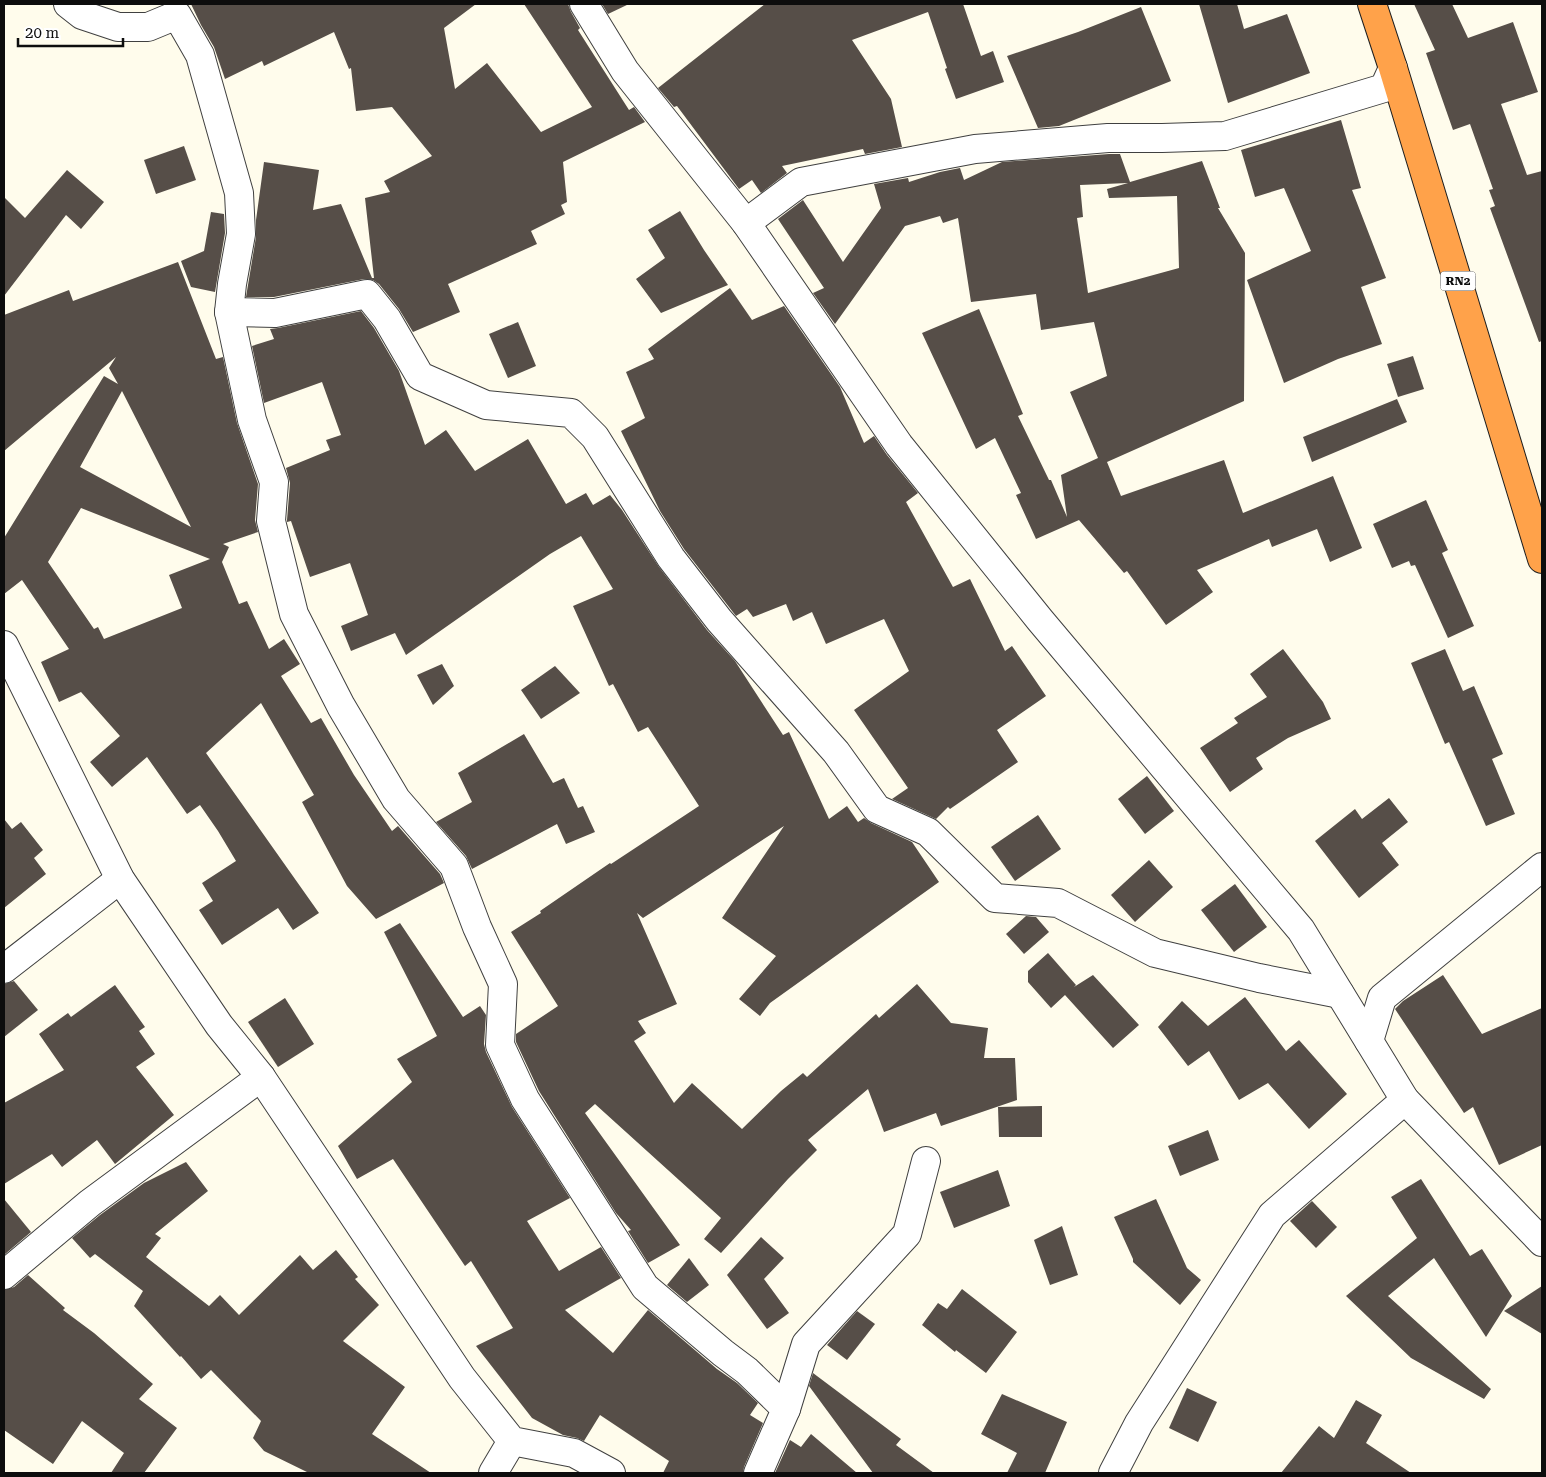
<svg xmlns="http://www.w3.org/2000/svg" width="1546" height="1477" font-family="'Roboto Serif',serif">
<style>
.building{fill:#564e48;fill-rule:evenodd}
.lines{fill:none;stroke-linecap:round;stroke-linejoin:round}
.street-casing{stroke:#404040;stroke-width:30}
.highway-casing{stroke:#1e1e1e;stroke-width:30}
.street{stroke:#fff;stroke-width:28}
.highway{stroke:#ffa24a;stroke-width:28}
.labels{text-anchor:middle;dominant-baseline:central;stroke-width:5;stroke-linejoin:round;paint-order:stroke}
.shield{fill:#fff;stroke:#565656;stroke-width:1}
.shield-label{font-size:12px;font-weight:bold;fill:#0d0d0d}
</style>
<rect width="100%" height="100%" fill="#fffcec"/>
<g class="building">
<path d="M 191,4 L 476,4 L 444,28 L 455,89 L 487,63 L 541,132 L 592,107 L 524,4 L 568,4 L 571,12 L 580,28 L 578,30 L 629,110 L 634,107 L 645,122 L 563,162 L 567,202 L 561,205 L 565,214 L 531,231 L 537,244 L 448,284 L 460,312 L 413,332 L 399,309 L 379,284 L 373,280 L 364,279 L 274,297 L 246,297 L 256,237 L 256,220 L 264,162 L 319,170 L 313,210 L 341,204 L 372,278 L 374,278 L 365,198 L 390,192 L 384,181 L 432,156 L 392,107 L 356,111 L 351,68 L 349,69 L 334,32 L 264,66 L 262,61 L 225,79 L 214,47 L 201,25 Z"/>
<path d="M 602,4 L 629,4 L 608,14 Z"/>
<path d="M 765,4 L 963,4 L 981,56 L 993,51 L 1004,82 L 956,99 L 945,69 L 947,68 L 928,12 L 852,40 L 891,99 L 902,147 L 865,154 L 863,149 L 782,166 L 787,173 L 761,193 L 752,180 L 739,189 L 677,106 L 674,107 L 658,88 Z"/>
<path d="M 1199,4 L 1237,4 L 1244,29 L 1287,14 L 1310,73 L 1228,103 Z"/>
<path d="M 1414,4 L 1452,4 L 1468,38 L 1513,22 L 1538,92 L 1501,104 L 1527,175 L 1542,171 L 1542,341 L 1539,342 L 1490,208 L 1495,206 L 1489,190 L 1493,189 L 1470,124 L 1453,130 L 1426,53 L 1435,50 Z"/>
<path d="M 1141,7 L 1171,81 L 1059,126 L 1038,128 L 1007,56 L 1078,32 Z"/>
<path d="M 1341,120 L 1361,188 L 1352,190 L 1386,278 L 1361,287 L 1382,344 L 1338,359 L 1284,383 L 1247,280 L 1311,251 L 1284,188 L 1255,197 L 1241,150 Z"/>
<path d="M 184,146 L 196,180 L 156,194 L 144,160 Z"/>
<path d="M 1109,154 L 1120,154 L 1130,182 L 1202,161 L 1220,208 L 1218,208 L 1245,253 L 1244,401 L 1107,462 L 1121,496 L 1224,460 L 1243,513 L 1333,476 L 1362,548 L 1330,562 L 1317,529 L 1272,547 L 1269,539 L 1197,570 L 1213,592 L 1166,625 L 1127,571 L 1124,573 L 1079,520 L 1036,539 L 1016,495 L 1021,493 L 995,438 L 976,449 L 922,333 L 979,309 L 1023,414 L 1018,416 L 1049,480 L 1051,480 L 1067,517 L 1061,475 L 1098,458 L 1070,392 L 1107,376 L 1094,322 L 1041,330 L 1036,294 L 971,302 L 958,218 L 943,223 L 940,216 L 905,226 L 835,324 L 813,293 L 824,288 L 778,219 L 803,200 L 843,262 L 881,208 L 874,184 L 908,178 L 909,182 L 940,172 L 960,168 L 964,180 L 1002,162 ZM 1128,183 L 1107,189 L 1109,198 L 1177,196 L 1179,268 L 1088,293 L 1077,218 L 1083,217 L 1080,185 Z"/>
<path d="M 67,170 L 104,202 L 81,229 L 66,215 L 4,296 L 4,197 L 25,218 Z"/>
<path d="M 680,211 L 704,250 L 728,285 L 661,313 L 636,279 L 665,258 L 648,230 Z"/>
<path d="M 211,212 L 224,214 L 225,233 L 215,292 L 191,287 L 181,261 L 204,251 Z"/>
<path d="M 178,262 L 216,359 L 223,357 L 237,423 L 258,484 L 255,520 L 258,532 L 223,544 L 229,547 L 222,562 L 239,604 L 247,601 L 269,649 L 284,639 L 300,664 L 281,676 L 311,723 L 321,718 L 354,775 L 392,831 L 398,826 L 440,874 L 444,883 L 376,919 L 347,886 L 302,802 L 314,795 L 261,703 L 206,753 L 319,913 L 293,930 L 278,908 L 222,945 L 199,910 L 213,901 L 202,883 L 236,861 L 218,831 L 200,805 L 187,814 L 147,757 L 112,787 L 90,762 L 120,736 L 81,692 L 59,702 L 41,662 L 69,649 L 22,580 L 4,594 L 4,538 L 104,376 L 118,384 L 109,368 L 116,357 L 4,451 L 4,315 L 69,290 L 73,301 ZM 122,391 L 191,527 L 80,467 ZM 81,508 L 210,559 L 169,575 L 182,608 L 104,639 L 98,627 L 94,629 L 48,562 Z"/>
<path d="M 730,288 L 752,320 L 784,306 L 840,387 L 864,443 L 874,436 L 887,455 L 918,493 L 906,502 L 953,587 L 970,579 L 1005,651 L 1012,646 L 1046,696 L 997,730 L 1018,762 L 950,809 L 948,807 L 936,819 L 892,799 L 908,788 L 854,710 L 909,671 L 884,619 L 826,644 L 812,612 L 793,621 L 786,604 L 753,617 L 747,609 L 736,616 L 684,549 L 660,511 L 621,431 L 645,418 L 626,372 L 654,359 L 648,349 Z"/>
<path d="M 361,311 L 374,328 L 399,371 L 425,445 L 446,430 L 475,471 L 528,439 L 566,504 L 586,493 L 593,505 L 610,495 L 622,510 L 659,567 L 707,630 L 735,661 L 783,735 L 789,732 L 829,819 L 847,806 L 858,822 L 864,818 L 871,823 L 912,842 L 939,882 L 770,1003 L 760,1016 L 739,999 L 776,956 L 722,918 L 784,826 L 643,918 L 637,913 L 677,1004 L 638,1021 L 646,1033 L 634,1041 L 674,1103 L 692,1083 L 742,1129 L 781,1091 L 803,1073 L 807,1077 L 876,1014 L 879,1018 L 917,984 L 951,1023 L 988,1028 L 984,1058 L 1015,1058 L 1017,1100 L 941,1126 L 936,1113 L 884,1132 L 868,1089 L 808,1140 L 817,1150 L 788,1179 L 721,1253 L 704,1239 L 721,1218 L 595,1104 L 585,1113 L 680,1245 L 648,1263 L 628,1231 L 631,1230 L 616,1213 L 539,1091 L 516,1042 L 516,1034 L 558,1006 L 511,932 L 541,913 L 540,911 L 610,863 L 611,864 L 699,806 L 648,727 L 638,732 L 613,684 L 609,686 L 573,606 L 613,589 L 581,536 L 550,554 L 406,655 L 395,633 L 351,651 L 341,626 L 368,615 L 350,563 L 310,577 L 291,521 L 287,522 L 287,520 L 290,483 L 286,468 L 330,450 L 326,440 L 341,435 L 322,382 L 264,403 L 252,346 L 274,339 L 270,329 L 278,328 Z"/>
<path d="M 518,322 L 536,366 L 508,378 L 489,334 Z"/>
<path d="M 1413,356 L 1424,389 L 1398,397 L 1387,364 Z"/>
<path d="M 1397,399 L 1407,422 L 1312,462 L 1303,437 Z"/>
<path d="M 1426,500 L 1448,550 L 1442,553 L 1474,626 L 1448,638 L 1415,565 L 1411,566 L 1409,561 L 1392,568 L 1373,524 Z"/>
<path d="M 1283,649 L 1323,702 L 1331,719 L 1288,738 L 1256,758 L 1263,769 L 1230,792 L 1200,748 L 1238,723 L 1234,718 L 1267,697 L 1250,674 Z"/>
<path d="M 1445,649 L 1463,691 L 1474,686 L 1503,754 L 1492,759 L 1515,814 L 1486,826 L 1449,742 L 1445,744 L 1411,663 Z"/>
<path d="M 442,664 L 454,686 L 433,705 L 417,675 Z"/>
<path d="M 555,666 L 580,693 L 541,719 L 521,690 Z"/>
<path d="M 524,734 L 553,783 L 564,778 L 578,808 L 583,806 L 595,832 L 566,844 L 557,824 L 472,869 L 466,856 L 436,822 L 472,802 L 458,773 Z"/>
<path d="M 1147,776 L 1174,811 L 1145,834 L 1118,799 Z"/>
<path d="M 1389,798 L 1408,822 L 1382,843 L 1399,865 L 1359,898 L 1315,841 L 1355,809 L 1362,819 Z"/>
<path d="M 1038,815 L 1061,849 L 1015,881 L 991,847 Z"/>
<path d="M 4,819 L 12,829 L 21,822 L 43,850 L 34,858 L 46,874 L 4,908 Z"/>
<path d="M 1149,860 L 1173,887 L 1135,922 L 1111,895 Z"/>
<path d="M 1235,884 L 1267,927 L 1234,952 L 1201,910 Z"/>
<path d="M 1026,916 L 1036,917 L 1049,932 L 1024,954 L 1006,934 Z"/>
<path d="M 400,923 L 463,1017 L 480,1006 L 486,1015 L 484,1044 L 486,1052 L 512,1107 L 570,1198 L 527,1221 L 559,1271 L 601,1247 L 621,1278 L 565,1310 L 613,1353 L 648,1310 L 717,1369 L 737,1383 L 758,1403 L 750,1415 L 763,1423 L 744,1467 L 743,1473 L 663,1473 L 669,1461 L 600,1415 L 584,1441 L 577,1438 L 563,1435 L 532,1418 L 476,1346 L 513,1328 L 471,1261 L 465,1266 L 393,1159 L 357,1179 L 338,1146 L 412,1082 L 397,1059 L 437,1036 L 384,932 Z"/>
<path d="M 1048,953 L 1076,985 L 1074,987 L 1093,975 L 1139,1025 L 1113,1048 L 1065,995 L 1051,1008 L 1028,982 L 1028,971 Z"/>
<path d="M 1443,975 L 1482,1034 L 1542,1008 L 1542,1145 L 1499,1165 L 1473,1107 L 1464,1113 L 1395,1009 L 1403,1001 Z"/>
<path d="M 14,981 L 38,1010 L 4,1037 L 4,984 Z"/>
<path d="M 115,985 L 145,1027 L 139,1031 L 155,1054 L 136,1067 L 174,1115 L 115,1164 L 97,1140 L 62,1167 L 52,1154 L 4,1184 L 4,1103 L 64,1070 L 39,1034 L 68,1013 L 71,1017 Z"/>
<path d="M 1245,997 L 1286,1051 L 1299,1040 L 1347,1094 L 1309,1129 L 1268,1083 L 1239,1100 L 1209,1051 L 1188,1066 L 1158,1027 L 1182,1001 L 1208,1026 Z"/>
<path d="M 285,998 L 314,1044 L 278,1067 L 248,1022 Z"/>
<path d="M 1042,1106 L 1042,1137 L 999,1137 L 998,1107 Z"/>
<path d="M 1208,1130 L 1219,1160 L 1180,1176 L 1168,1146 Z"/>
<path d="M 186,1162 L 208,1191 L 155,1234 L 161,1238 L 146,1257 L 209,1306 L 220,1295 L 239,1315 L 300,1255 L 313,1270 L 336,1250 L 358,1277 L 355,1279 L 379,1305 L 343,1341 L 405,1387 L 372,1434 L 431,1473 L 309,1473 L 264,1451 L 253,1438 L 261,1421 L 211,1370 L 201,1379 L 181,1356 L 180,1357 L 134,1306 L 143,1291 L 95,1254 L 90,1258 L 72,1238 L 100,1215 L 144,1183 Z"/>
<path d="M 998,1170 L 1010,1206 L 954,1228 L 940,1192 Z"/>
<path d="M 1421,1179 L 1470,1256 L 1482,1249 L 1512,1296 L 1486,1337 L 1434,1258 L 1388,1296 L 1491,1389 L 1484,1399 L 1411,1358 L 1346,1296 L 1417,1238 L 1391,1197 Z"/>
<path d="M 4,1199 L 31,1232 L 4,1255 Z"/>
<path d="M 1156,1199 L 1187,1268 L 1201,1280 L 1180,1305 L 1133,1262 L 1133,1259 L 1114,1217 Z"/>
<path d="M 1312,1201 L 1337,1227 L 1316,1248 L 1290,1221 Z"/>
<path d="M 1062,1226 L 1078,1275 L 1050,1285 L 1034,1240 Z"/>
<path d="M 761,1237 L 784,1258 L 764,1279 L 789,1313 L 767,1329 L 727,1275 Z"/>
<path d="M 689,1258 L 709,1285 L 687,1302 L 667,1285 Z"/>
<path d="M 28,1275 L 65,1308 L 63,1310 L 94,1333 L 153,1384 L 139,1399 L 177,1428 L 144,1473 L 111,1473 L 124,1453 L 82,1421 L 53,1464 L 4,1430 L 4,1290 L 14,1287 Z"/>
<path d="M 1542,1286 L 1542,1334 L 1504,1311 Z"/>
<path d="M 962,1289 L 1017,1332 L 986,1373 L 956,1350 L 955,1352 L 922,1325 L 938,1303 L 947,1309 Z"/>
<path d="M 857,1311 L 875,1324 L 847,1360 L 827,1345 Z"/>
<path d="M 813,1373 L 901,1439 L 896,1445 L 934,1473 L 873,1473 L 809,1386 Z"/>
<path d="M 1187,1388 L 1217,1402 L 1198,1442 L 1169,1428 Z"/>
<path d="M 1002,1394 L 1067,1422 L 1045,1473 L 1007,1473 L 1017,1453 L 981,1434 Z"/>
<path d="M 1356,1400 L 1382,1415 L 1366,1443 L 1411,1473 L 1281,1473 L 1319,1426 L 1334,1438 Z"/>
<path d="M 811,1434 L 857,1473 L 775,1473 L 790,1440 L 801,1447 Z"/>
</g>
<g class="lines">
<defs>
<g id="street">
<path d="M 68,4 L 82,15 L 118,27 L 148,27 L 177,15 L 200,55 L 239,193 L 241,234 L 232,284 L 229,312 L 252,420 L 274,482 L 271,521 L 294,614 L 341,706 L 396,799 L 454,866 L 477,927 L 503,984 L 500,1045 L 525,1099 L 645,1287 L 723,1353 L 747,1371 L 786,1409 L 758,1473"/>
<path d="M 584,4 L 625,71 L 746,223 L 899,445 L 1040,620 L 1301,930 L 1405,1100 L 1542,1242"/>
<path d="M 746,223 L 801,182 L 975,149 L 1108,138 L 1162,138 L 1225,136 L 1384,88 L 1393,68"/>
<path d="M 229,312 L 275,313 L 367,294 L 387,319 L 420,376 L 486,405 L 571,413 L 595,437 L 671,558 L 719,620 L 836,752 L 877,809 L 928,832 L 995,898 L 1058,903 L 1155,953 L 1259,978 L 1340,994"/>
<path d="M 4,645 L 120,879 L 219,1025 L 261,1077 L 462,1378 L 512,1441 L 574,1453 L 611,1473"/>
<path d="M 4,969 L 120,879"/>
<path d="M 1369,1041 L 1382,998 L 1542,867"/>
<path d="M 4,1275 L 90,1203 L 261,1077"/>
<path d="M 786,1409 L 806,1344 L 907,1234 L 926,1161"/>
<path d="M 493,1473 L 512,1441"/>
<path d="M 1113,1473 L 1139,1423 L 1272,1215 L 1405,1100"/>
</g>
<path id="highway" d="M 1372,4 L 1393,68 L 1542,559"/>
</defs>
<use href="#street" class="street-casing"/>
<use href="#highway" class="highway-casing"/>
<use href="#street" class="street"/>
<use href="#highway" class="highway"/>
</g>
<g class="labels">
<rect class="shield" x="1440.5" y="271.5" width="35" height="19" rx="4"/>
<g class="shield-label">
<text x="1458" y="281">RN2</text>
</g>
</g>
<rect width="1546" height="1477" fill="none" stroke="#0d0d0d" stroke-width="10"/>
<path d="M18 38v8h105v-8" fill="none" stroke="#0d0d0d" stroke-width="2.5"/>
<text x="25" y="38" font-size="15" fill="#0d0d0d" stroke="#ffffff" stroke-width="4" paint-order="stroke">20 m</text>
</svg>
